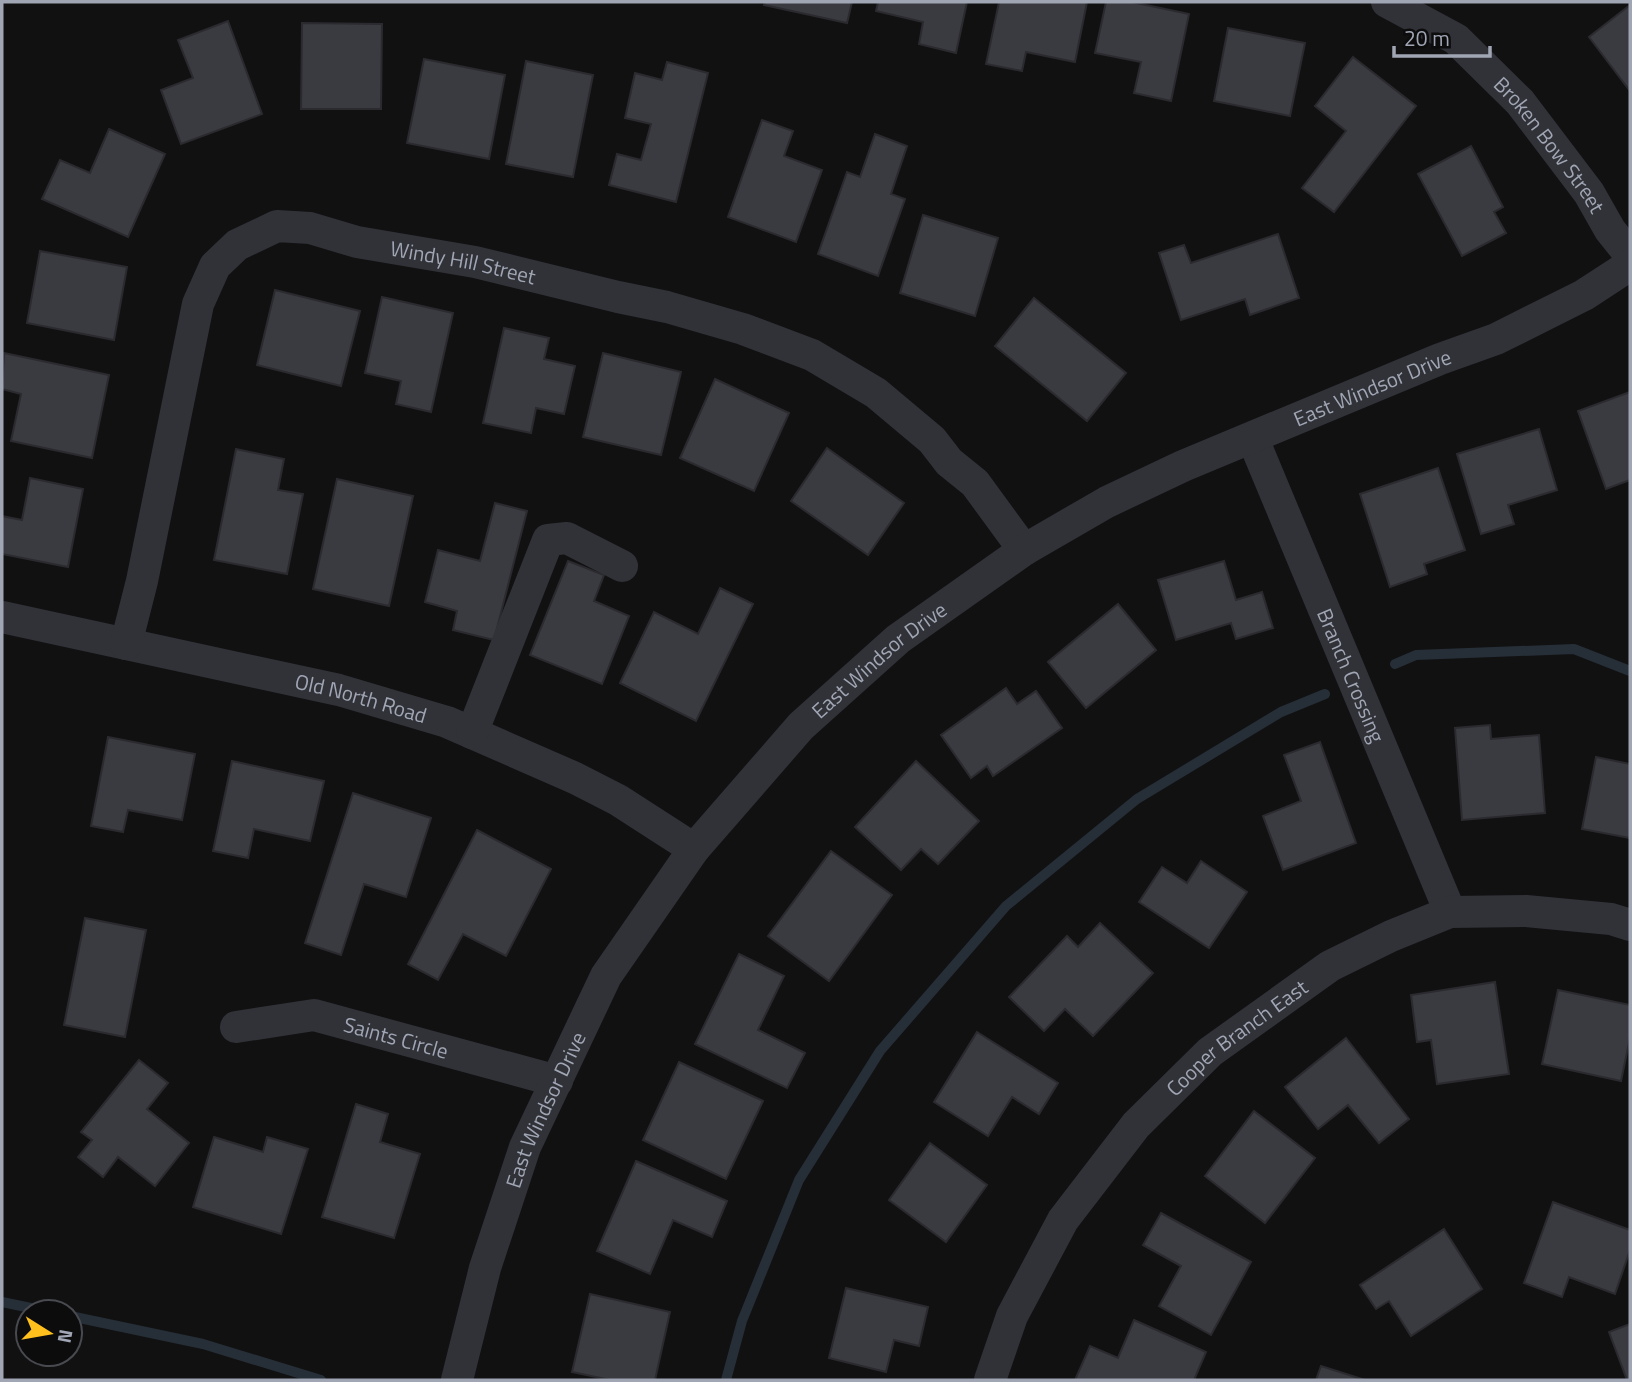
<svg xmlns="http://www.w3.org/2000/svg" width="1632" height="1382" font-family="'Titillium Web',sans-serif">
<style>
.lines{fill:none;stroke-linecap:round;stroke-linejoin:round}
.stream{stroke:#262f37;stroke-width:10}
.building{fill:#3a3b40;stroke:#2b2a2f;stroke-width:2}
.minor{stroke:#313238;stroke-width:32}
.labels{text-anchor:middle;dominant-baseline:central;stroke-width:7;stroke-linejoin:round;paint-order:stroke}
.street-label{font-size:21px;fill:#a1a6b4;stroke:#0c0c0d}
</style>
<rect width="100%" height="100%" fill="#111112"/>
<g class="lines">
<g class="stream">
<path d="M 1395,664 L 1416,655 L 1574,649 L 1630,671"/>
<path d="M 2,1302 L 50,1312"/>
<path d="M 70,1316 L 203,1344 L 321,1380"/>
<path d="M 726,1380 L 742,1321 L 799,1180 L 880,1051 L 1006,906 L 1137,799 L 1281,712 L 1325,694"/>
</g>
</g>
<g class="building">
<path d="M 765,2 L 852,2 L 847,23 L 764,5 Z"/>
<path d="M 878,2 L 967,2 L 956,53 L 919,44 L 923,22 L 876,11 Z"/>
<path d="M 999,2 L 1087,2 L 1075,62 L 1026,52 L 1022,71 L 986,64 Z"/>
<path d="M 1106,2 L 1132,2 L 1189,14 L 1171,101 L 1134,93 L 1141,62 L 1095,53 Z"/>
<path d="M 1630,5 L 1630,91 L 1589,37 Z"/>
<path d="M 228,21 L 262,114 L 181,144 L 161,90 L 193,78 L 178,40 Z"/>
<path d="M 302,23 L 382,24 L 381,109 L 301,109 Z"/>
<path d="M 1228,28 L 1305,43 L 1290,116 L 1214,101 Z"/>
<path d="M 1353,57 L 1416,106 L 1334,212 L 1302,188 L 1346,131 L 1315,106 Z"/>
<path d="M 424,59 L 505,75 L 489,159 L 407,143 Z"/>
<path d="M 526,61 L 593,75 L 573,177 L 506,164 Z"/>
<path d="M 667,62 L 708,73 L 676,202 L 609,185 L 617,154 L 641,160 L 651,124 L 625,118 L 635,73 L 662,80 Z"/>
<path d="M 762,120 L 793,131 L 784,156 L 822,170 L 796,242 L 728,217 Z"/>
<path d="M 109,129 L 165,154 L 128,237 L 42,199 L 60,160 L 90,173 Z"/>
<path d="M 875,134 L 907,146 L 891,194 L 905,199 L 878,276 L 818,254 L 847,172 L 860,177 Z"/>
<path d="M 1471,146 L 1503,207 L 1494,212 L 1506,233 L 1462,256 L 1418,174 Z"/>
<path d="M 923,215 L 998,238 L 975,316 L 900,293 Z"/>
<path d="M 1278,234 L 1299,298 L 1250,315 L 1245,299 L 1181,320 L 1159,253 L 1184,245 L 1191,263 Z"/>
<path d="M 40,251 L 127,267 L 114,340 L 27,323 Z"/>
<path d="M 275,290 L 360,311 L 341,386 L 257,365 Z"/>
<path d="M 382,297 L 453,313 L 431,412 L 396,404 L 401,381 L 365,373 Z"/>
<path d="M 1034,298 L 1126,373 L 1087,421 L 995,346 Z"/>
<path d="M 504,328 L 549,338 L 544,359 L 575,366 L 564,414 L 536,408 L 531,433 L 483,423 Z"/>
<path d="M 4,353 L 109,375 L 92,458 L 11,441 L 21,394 L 2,389 Z"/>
<path d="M 603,353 L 681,372 L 661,455 L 583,437 Z"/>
<path d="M 715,379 L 789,413 L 754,491 L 680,458 Z"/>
<path d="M 1630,392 L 1630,480 L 1606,489 L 1578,411 Z"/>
<path d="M 1539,429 L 1557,490 L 1508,505 L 1514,524 L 1481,534 L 1457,454 Z"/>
<path d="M 827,448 L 904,503 L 868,555 L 791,501 Z"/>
<path d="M 236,449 L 284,459 L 278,490 L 303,494 L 287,574 L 214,560 Z"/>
<path d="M 1438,468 L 1465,550 L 1424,564 L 1427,574 L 1390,587 L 1360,494 Z"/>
<path d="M 30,478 L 83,489 L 68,567 L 2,554 L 2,516 L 22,520 Z"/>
<path d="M 337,479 L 413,496 L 389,606 L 313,589 Z"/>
<path d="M 495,503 L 527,511 L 494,640 L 453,630 L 457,611 L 425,602 L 438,550 L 480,561 Z"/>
<path d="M 568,561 L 604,575 L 594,601 L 629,616 L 602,684 L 530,655 Z"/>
<path d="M 1224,561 L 1236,600 L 1262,592 L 1273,628 L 1236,639 L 1231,623 L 1176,640 L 1158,580 Z"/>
<path d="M 720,588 L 753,604 L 696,721 L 620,683 L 654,612 L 698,634 Z"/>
<path d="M 1118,604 L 1156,650 L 1086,708 L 1048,662 Z"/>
<path d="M 1006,688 L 1017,704 L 1036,691 L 1062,728 L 993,776 L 987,766 L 971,778 L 941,735 Z"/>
<path d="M 1490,725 L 1491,739 L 1539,735 L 1545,813 L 1462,820 L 1455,728 Z"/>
<path d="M 108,737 L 195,754 L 182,820 L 128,810 L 123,832 L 91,826 Z"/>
<path d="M 1320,742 L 1356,843 L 1283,870 L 1263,816 L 1301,801 L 1284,755 Z"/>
<path d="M 1596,757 L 1630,764 L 1630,838 L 1582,829 Z"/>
<path d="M 232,761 L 324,781 L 310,841 L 254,829 L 248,858 L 213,851 Z"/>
<path d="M 916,761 L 979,821 L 938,864 L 921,849 L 901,870 L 855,827 Z"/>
<path d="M 353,793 L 431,818 L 406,897 L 364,884 L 341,955 L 305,943 Z"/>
<path d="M 477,830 L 551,869 L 506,956 L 463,934 L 438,980 L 408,964 Z"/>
<path d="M 831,851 L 892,895 L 829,981 L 768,936 Z"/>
<path d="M 1201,861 L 1247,892 L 1209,948 L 1139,902 L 1162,867 L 1187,883 Z"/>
<path d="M 85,918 L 146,930 L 125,1037 L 64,1025 Z"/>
<path d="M 1100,923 L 1153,973 L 1093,1036 L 1065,1009 L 1044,1031 L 1009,997 L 1067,936 L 1078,947 Z"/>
<path d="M 739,954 L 784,976 L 758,1030 L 805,1053 L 787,1088 L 695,1044 Z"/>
<path d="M 1495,982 L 1509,1074 L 1437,1084 L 1431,1040 L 1417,1042 L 1411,995 Z"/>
<path d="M 1558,990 L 1630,1005 L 1630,1038 L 1621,1081 L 1542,1064 Z"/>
<path d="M 977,1032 L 1058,1083 L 1039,1114 L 1012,1097 L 988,1136 L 934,1102 Z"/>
<path d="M 1346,1038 L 1409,1119 L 1379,1143 L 1348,1105 L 1318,1129 L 1285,1087 Z"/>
<path d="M 139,1060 L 168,1083 L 147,1109 L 189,1143 L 155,1186 L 118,1157 L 103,1177 L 78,1157 L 92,1140 L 81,1132 Z"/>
<path d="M 679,1062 L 763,1101 L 726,1179 L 643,1140 Z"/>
<path d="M 356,1104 L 388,1114 L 380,1142 L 420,1154 L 394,1238 L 322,1217 Z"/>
<path d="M 1254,1111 L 1315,1158 L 1265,1223 L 1205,1176 Z"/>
<path d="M 214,1137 L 263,1152 L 267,1137 L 308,1149 L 281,1234 L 193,1207 Z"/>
<path d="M 930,1143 L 987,1185 L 946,1242 L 889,1200 Z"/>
<path d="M 636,1161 L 727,1201 L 712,1237 L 673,1220 L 650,1274 L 597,1251 Z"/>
<path d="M 1553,1202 L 1630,1230 L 1630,1250 L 1615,1294 L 1569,1277 L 1562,1297 L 1524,1283 Z"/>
<path d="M 1161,1213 L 1251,1262 L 1211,1335 L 1159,1306 L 1181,1266 L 1143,1245 Z"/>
<path d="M 1444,1229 L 1482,1289 L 1411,1336 L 1389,1301 L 1376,1309 L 1360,1285 Z"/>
<path d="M 846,1288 L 928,1307 L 919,1346 L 894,1340 L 886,1372 L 829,1358 Z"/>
<path d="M 590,1294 L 670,1312 L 655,1380 L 610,1380 L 572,1372 Z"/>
<path d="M 1134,1320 L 1206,1352 L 1194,1380 L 1075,1380 L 1090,1346 L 1118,1358 Z"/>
<path d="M 1630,1324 L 1630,1380 L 1627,1380 L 1609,1332 Z"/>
<path d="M 1321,1366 L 1365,1380 L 1316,1380 Z"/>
</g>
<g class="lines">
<g class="minor">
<path id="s1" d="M 1387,2 L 1456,39 L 1520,102 L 1589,193 L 1610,230 L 1630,255"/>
<path id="s2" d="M 1253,439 L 1450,912"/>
<path id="s3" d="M 2,617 L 339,690 L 447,722 L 575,778 L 618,800 L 694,849"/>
<path id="s4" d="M 126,644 L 142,581 L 198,304 L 215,266 L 237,245 L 277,226 L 310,228 L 357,242 L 475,262 L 618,297 L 667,307 L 743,329 L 812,355 L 876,393 L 932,440 L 949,462 L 975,483 L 1024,550"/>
<path d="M 472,733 L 548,540 L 567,538 L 622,566"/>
<path id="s5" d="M 236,1027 L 314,1015 L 557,1081"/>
<path id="s6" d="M 457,1380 L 485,1268 L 525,1147 L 606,976 L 694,849 L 801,726 L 898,639 L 1024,550 L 1107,502 L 1183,466 L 1440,359 L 1496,339 L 1584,295 L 1630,265"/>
<path id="s7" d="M 990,1380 L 1012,1316 L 1063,1220 L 1136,1125 L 1210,1052 L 1330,966 L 1391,936 L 1450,912 L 1526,911 L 1611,919 L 1630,925"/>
</g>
</g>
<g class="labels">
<g class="street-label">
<text stroke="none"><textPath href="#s1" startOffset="220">Broken Bow Street</textPath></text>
<text stroke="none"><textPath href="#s4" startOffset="654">Windy Hill Street</textPath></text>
<text stroke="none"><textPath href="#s6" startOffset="1419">East Windsor Drive</textPath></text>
<text stroke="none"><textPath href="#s6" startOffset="852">East Windsor Drive</textPath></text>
<text stroke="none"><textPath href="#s2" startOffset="256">Branch Crossing</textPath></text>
<text stroke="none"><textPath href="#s3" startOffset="368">Old North Road</textPath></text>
<text stroke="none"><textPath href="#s5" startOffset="164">Saints Circle</textPath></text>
<text stroke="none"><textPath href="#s7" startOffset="430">Cooper Branch East</textPath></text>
<text stroke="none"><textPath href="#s6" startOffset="285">East Windsor Drive</textPath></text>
</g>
</g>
<rect width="1632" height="1382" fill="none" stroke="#a1a6b4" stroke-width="7"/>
<g transform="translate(49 1333) rotate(101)"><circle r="33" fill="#0c0c0d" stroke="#484a50" stroke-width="2"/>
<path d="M0-5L12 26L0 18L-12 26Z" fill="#ffbf1c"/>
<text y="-10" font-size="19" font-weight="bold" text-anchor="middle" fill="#a1a6b4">N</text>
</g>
<path d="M1394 46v10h96v-10" fill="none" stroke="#a1a6b4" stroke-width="3.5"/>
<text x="1404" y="46" font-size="21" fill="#a1a6b4" stroke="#0c0c0d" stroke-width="5" paint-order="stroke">20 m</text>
</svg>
